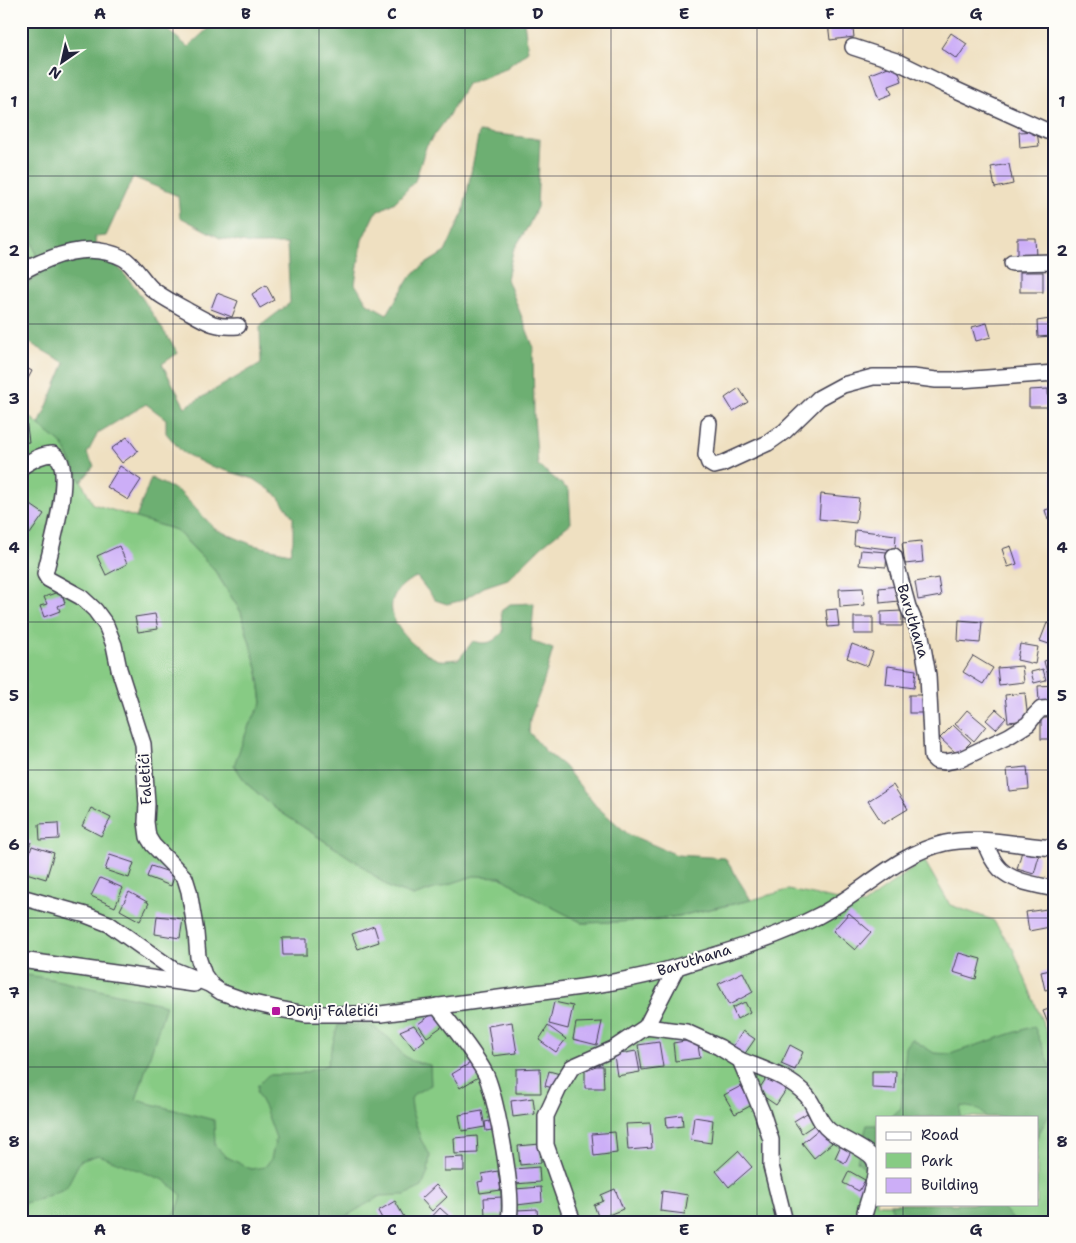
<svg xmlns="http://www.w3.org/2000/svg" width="1076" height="1243" font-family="'Shantell Sans',sans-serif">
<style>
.green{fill:#87cb84;stroke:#547660;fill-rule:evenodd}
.forest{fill:#6daf72;stroke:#486856;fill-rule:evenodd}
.building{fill:#ccaef7}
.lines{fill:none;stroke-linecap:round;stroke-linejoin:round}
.minor-casing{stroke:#413e4f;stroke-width:18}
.minor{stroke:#fff;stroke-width:15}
.grid{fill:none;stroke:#22223b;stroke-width:1;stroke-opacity:0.55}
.poi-dot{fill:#b5179e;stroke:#fdfcf7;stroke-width:2}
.labels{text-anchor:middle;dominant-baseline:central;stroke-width:4;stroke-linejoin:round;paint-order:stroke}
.street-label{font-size:15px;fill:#22223b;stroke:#fdfcf7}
.poi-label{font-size:15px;fill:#22223b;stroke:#fdfcf7;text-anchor:start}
.neatline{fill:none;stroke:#22223b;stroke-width:2}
.grid-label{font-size:16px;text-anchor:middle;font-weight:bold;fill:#22223b}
</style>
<rect width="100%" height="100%" fill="#fdfcf7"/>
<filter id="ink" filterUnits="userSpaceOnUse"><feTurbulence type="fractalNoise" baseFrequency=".02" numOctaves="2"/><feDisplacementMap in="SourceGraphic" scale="10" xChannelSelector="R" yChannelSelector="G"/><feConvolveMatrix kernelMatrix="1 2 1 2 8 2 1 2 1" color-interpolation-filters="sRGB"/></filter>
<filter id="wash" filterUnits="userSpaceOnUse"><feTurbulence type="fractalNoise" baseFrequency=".0096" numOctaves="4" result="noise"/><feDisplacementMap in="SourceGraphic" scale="20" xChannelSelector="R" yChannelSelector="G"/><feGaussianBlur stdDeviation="1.12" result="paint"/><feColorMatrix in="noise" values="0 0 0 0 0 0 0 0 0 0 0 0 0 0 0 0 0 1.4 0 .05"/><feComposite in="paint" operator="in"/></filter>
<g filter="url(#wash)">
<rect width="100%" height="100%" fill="#efe0c1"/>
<g class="green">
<path d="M 21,228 L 33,244 L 41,274 L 21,289 Z"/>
<path d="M 21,409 L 63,445 L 93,504 L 176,530 L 213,568 L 241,612 L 258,672 L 262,703 L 249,725 L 246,783 L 276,809 L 358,863 L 390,888 L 413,896 L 474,875 L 501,877 L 531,896 L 583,923 L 642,921 L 679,916 L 751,900 L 788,890 L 863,905 L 924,860 L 950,905 L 993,920 L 1013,949 L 1055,1053 L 1055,1222 L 21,1222 ZM 877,1117 L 1037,1117 L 1037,1204 L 877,1204 Z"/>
</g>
<g class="forest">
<path d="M 21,21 L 157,21 L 188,47 L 216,21 L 524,21 L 528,51 L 505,69 L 467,84 L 447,118 L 426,147 L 415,181 L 395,202 L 375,213 L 362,240 L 355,284 L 367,303 L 387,314 L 410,277 L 424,265 L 445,252 L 463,213 L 479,132 L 540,139 L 537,207 L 529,225 L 513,251 L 507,279 L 533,346 L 534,417 L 538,465 L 569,490 L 571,523 L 542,546 L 508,579 L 484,587 L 463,600 L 447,604 L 435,600 L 417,577 C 408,580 404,584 398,590 C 376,616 416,652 439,660 C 445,661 453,659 459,659 L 473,641 C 488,645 492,643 503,632 L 501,611 L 510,604 L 534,603 L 531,641 L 553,649 L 543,684 L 530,719 L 529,732 L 545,751 L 564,766 L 596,806 L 628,834 L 677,855 L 725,858 L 751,900 L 679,916 L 642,921 L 583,923 L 530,896 L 501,877 L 474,876 L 413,896 L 390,888 L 358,863 L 276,809 L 246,783 L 234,765 L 249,725 L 262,703 L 258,672 L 241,612 L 213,568 L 176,530 L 136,518 L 151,478 L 180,492 L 215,529 L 253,545 L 290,553 L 293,541 L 293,517 L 276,494 L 254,479 L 207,465 L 182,452 L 166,433 L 166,419 L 146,404 L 98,433 L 87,454 L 94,466 L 81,482 L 63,445 L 39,425 L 65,363 L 21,338 L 21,289 L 41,274 L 33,244 L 21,228 ZM 133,177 L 178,196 L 180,217 L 220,238 L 252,244 L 287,244 L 290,303 L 260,326 L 261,363 L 185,407 L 162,364 L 178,353 L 135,287 L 115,263 L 97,258 L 95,237 L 106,236 Z"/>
<path d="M 21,974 L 51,979 L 166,1005 L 136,1100 L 214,1120 L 215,1145 L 225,1156 L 251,1169 L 265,1167 L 271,1159 L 276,1138 L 265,1108 L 257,1093 L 258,1085 L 268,1075 L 300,1074 L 327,1065 L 338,1025 L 369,1024 L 389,1038 L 402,1054 L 412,1061 L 430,1065 L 431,1085 L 414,1094 L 411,1099 L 413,1115 L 421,1140 L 430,1155 L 428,1172 L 422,1187 L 405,1195 L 380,1196 L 343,1218 L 341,1222 L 161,1222 C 174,1217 179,1208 182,1195 L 164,1180 L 98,1155 L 80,1161 L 66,1188 L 40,1199 L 21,1204 Z"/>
<path d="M 1034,1026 L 1055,1077 L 1055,1104 L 1037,1137 L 1037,1117 L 986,1117 L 979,1109 L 961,1106 L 960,1117 L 891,1117 L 901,1108 L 906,1047 L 912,1039 L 934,1053 L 950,1054 Z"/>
<path d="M 867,1125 L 877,1125 L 877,1178 L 857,1161 Z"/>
<path d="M 890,1204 L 1000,1204 L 1015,1222 L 892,1222 L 893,1211 Z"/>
</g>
<g id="blocks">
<g class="building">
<path d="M 725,21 L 750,21 L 750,23 L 725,25 Z"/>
<path d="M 848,21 L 852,21 L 854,37 L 830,40 L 828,23 Z"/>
<path d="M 951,33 L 967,44 L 957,59 L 941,48 Z"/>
<path d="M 896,64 L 902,81 L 889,86 L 892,94 L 879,99 L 870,74 Z"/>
<path d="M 1037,131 L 1039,146 L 1020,148 L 1019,132 Z"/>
<path d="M 1009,164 L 1013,184 L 995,188 L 991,167 Z"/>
<path d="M 1017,238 L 1035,238 L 1036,257 L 1017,257 Z"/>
<rect x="1020" y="272" width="23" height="20"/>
<path d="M 266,285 L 274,300 L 260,308 L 252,294 Z"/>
<path d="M 217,293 L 238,301 L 232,317 L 211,309 Z"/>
<path d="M 1050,319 L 1052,336 L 1038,337 L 1037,321 Z"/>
<path d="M 987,323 L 991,337 L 976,341 L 972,327 Z"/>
<path d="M 21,365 L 32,371 L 21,392 Z"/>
<path d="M 1049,380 L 1055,380 L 1055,398 L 1051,399 Z"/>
<path d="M 739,388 L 748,402 L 733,411 L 725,398 Z"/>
<path d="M 1048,389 L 1049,407 L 1029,407 L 1029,390 Z"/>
<path d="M 26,419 L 29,442 L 21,443 L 21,420 Z"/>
<path d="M 127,437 L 138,451 L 122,463 L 111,449 Z"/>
<path d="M 1055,464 L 1055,486 L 1053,486 L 1051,465 Z"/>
<path d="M 120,466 L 141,480 L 128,500 L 107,487 Z"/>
<path d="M 821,494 L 859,498 L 856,523 L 819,519 Z"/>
<path d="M 25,501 L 44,514 L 30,534 L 21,527 L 21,506 Z"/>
<path d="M 1055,507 L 1055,518 L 1048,520 L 1045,510 Z"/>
<path d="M 855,530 L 896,535 L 895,550 L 854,545 Z"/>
<path d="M 921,541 L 923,562 L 905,564 L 902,543 Z"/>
<path d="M 119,546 L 127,564 L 106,575 L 97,556 Z"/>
<path d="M 1011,546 L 1017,564 L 1008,567 L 1002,549 Z"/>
<path d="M 861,550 L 887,552 L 886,567 L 859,565 Z"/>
<path d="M 938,578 L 941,596 L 918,600 L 915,582 Z"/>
<path d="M 898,586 L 899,601 L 880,603 L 879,588 Z"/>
<path d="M 863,588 L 865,605 L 840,607 L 839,589 Z"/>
<path d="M 61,591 L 65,603 L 58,606 L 60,611 L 44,617 L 40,606 L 47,604 L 44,597 Z"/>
<path d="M 837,609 L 839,626 L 828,627 L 826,610 Z"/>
<path d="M 902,611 L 902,626 L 881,626 L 881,612 Z"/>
<path d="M 155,614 L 158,629 L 138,632 L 135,617 Z"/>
<rect x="854" y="617" width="19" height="17"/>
<path d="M 959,620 L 982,622 L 980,643 L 958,641 Z"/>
<path d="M 1047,623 L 1055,626 L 1055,646 L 1040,641 Z"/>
<path d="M 852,644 L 873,652 L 868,666 L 847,658 Z"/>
<path d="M 1020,644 L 1038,647 L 1035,664 L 1017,660 Z"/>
<path d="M 973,656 L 993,668 L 983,684 L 963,672 Z"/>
<path d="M 1055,658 L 1055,678 L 1049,680 L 1044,661 Z"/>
<path d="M 888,666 L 916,670 L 914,688 L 886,684 Z"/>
<path d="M 1022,666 L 1024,682 L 999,685 L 997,668 Z"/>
<path d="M 1043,669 L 1046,680 L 1034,683 L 1031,672 Z"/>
<path d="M 1055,685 L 1055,701 L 1039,702 L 1038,686 Z"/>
<path d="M 1025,693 L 1028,720 L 1008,722 L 1005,695 Z"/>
<rect x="909" y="695" width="18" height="18"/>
<path d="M 996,709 L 1006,718 L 996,729 L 986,720 Z"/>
<path d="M 967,710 L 986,726 L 974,741 L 955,724 Z"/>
<rect x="1041" y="718" width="14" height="21"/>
<path d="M 953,725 L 971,742 L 958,755 L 940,738 Z"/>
<path d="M 1027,767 L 1029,789 L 1009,791 L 1007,769 Z"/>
<path d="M 893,785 L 908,809 L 883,824 L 868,801 Z"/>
<path d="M 91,808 L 111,818 L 101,836 L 82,826 Z"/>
<path d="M 58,823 L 59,839 L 40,840 L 39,824 Z"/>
<path d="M 21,838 L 31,842 L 21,867 Z"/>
<path d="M 32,846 L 54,853 L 46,879 L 23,872 Z"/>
<path d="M 1022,851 L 1039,856 L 1034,874 L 1017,869 Z"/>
<path d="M 110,855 L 134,863 L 129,878 L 105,870 Z"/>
<path d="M 151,866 L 175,874 L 171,886 L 147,877 Z"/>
<path d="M 100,878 L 123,888 L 115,907 L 91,896 Z"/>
<path d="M 129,892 L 149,903 L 140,921 L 120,910 Z"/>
<path d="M 1047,909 L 1050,927 L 1029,931 L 1026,912 Z"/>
<path d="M 849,913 L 871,932 L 855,950 L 833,931 Z"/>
<path d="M 157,916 L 183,919 L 180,938 L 155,934 Z"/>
<path d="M 374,926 L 379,942 L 358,949 L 352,934 Z"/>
<path d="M 282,938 L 307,938 L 307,955 L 283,955 Z"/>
<path d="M 959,953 L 981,959 L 976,979 L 953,972 Z"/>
<path d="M 1055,969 L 1055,988 L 1045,990 L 1041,972 Z"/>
<path d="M 743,972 L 753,992 L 729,1005 L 718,984 Z"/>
<path d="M 554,1002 L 573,1006 L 568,1029 L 549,1024 Z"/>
<path d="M 745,1002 L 750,1012 L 737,1019 L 732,1008 Z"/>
<path d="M 1055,1007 L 1055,1026 L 1050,1028 L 1043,1011 Z"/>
<path d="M 435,1012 L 444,1025 L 427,1037 L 418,1024 Z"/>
<path d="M 512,1022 L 517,1053 L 493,1056 L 488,1026 Z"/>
<path d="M 602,1022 L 597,1045 L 573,1039 L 576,1023 Z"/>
<path d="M 414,1025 L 425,1040 L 414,1049 L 400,1031 Z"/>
<path d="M 548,1026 L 566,1039 L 556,1052 L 539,1040 Z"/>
<path d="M 743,1031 L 755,1039 L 744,1055 L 732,1048 Z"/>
<path d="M 697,1039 L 700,1058 L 675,1061 L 673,1043 Z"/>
<path d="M 659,1042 L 663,1067 L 642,1070 L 638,1045 Z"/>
<path d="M 790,1045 L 803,1052 L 795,1070 L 781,1064 Z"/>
<path d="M 636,1051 L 640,1072 L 617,1076 L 614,1055 Z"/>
<path d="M 472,1062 L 480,1076 L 460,1088 L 452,1074 Z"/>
<path d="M 585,1066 L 603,1066 L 604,1088 L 585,1088 Z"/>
<path d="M 540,1068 L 541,1093 L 516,1093 L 516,1069 Z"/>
<path d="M 549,1071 L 560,1074 L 557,1089 L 545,1086 Z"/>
<path d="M 872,1071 L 896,1071 L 895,1089 L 872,1088 Z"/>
<path d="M 769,1074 L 788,1087 L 776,1105 L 757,1092 Z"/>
<path d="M 741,1086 L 752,1105 L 735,1114 L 724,1095 Z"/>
<path d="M 533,1098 L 535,1114 L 513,1117 L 511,1101 Z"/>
<path d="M 482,1111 L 485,1127 L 462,1131 L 459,1115 Z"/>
<path d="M 807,1113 L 814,1125 L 802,1133 L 794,1121 Z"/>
<path d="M 682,1115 L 683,1126 L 667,1128 L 666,1117 Z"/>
<path d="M 694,1117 L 713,1120 L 711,1143 L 691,1140 Z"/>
<path d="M 495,1120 L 497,1129 L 486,1131 L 485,1122 Z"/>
<path d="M 650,1123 L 652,1148 L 628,1150 L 626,1124 Z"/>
<path d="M 819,1129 L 832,1143 L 814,1158 L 802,1143 Z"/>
<path d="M 615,1132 L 617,1153 L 594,1156 L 592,1134 Z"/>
<path d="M 477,1136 L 478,1153 L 455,1154 L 454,1138 Z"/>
<path d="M 540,1144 L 541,1163 L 520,1165 L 518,1146 Z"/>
<path d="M 841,1145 L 851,1151 L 845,1163 L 835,1158 Z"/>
<path d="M 738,1151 L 752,1167 L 729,1187 L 716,1171 Z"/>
<path d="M 464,1157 L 464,1171 L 444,1171 L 444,1158 Z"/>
<path d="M 539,1167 L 540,1182 L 515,1184 L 514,1169 Z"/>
<path d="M 498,1171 L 501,1190 L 480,1193 L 478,1182 L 483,1181 L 482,1174 Z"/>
<path d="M 849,1171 L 865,1180 L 859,1191 L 843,1183 Z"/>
<path d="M 436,1185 L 447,1197 L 432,1211 L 421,1199 Z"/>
<path d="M 541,1187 L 542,1202 L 517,1205 L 515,1189 Z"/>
<path d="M 615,1189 L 623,1209 L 599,1219 L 594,1205 L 603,1201 L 601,1195 Z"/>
<path d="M 662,1191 L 688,1195 L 685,1214 L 660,1211 Z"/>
<path d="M 502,1197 L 503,1215 L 485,1216 L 484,1198 Z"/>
<path d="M 395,1201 L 404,1217 L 396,1222 L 384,1222 L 378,1211 Z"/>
<path d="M 440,1208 L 452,1219 L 449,1222 L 427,1222 Z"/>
<path d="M 537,1209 L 538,1222 L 517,1222 L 517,1210 Z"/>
</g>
</g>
</g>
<g filter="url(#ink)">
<use href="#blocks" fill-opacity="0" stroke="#413e4f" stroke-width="1"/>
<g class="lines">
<defs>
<g id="minor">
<path d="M 853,47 L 896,61 L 943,84 L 1047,131 L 1055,132"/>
<path d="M 1012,263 L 1055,262"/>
<path d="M 21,272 C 53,255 88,241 123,258 C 133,263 143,281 152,289 C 163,298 176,304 188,311 C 207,322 216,328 238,326"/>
<path d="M 709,423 L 706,455 L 709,463 L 714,466 L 722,464 L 768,443 L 785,431 L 819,398 L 843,385 L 873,377 L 913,377 L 936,380 L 960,380 L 1055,373"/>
<path d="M 21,467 C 31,461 41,454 53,454 C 55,455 57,457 59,459 C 72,478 50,551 45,574 L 48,579 L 81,597 L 95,610 L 106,625 L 114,645 L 119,669 L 143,744 L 147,804 L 146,822 L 148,837 L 153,845 L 185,878 L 189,891 L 196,933 L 198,957 L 204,975 L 212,986 L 221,992 L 249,1002 L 279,1009 L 306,1014 L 381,1014 C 432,1007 483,1000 535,993 C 583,987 633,981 680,966 C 725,952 776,938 818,916 C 862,894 896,854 945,843 C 981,835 1019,846 1055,848"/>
<path d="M 894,556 L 908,607 L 921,636 L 928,675 L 932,757 L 936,761 L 946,762 L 961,759 L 1009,736 L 1028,724 L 1035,715 L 1041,709 L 1055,708"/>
<path d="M 984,841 C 988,851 992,861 1000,869 C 1013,882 1037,885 1055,889"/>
<path d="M 21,897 L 86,915 L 109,924 L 174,970 L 211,985"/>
<path d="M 21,960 L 194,984"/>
<path d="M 437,1006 C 452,1026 475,1053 486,1075 C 496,1098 516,1200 508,1222"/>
<path d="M 646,1027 L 686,1032 L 719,1047 L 740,1060 L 762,1112 L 771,1140 L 771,1166 L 785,1222"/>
<path d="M 740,1060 C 762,1069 791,1077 807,1096 C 816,1107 818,1122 830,1131 C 840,1138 870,1151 874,1160 C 880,1170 868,1200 865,1212"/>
<path d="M 573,1222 L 546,1145 L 546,1116 L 559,1088 L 572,1067 L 613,1049 L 646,1027 L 677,967"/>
</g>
</defs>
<use href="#minor" class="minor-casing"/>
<use href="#minor" class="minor"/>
</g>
</g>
<path class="grid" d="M 173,21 L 173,1222M 319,21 L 319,1222M 465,21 L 465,1222M 611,21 L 611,1222M 757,21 L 757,1222M 903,21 L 903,1117M 21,176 L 1055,176M 21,324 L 1055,324M 21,473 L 1055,473M 21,622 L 1055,622M 21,770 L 1055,770M 21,918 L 1055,918M 21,1067 L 1055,1067M 903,1204 L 903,1222"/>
<rect class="poi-dot" x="271" y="1006" width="10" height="10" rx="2.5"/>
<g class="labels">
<g class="street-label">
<text transform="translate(913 621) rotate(73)">Baruthana</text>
<text transform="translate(145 779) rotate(-93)">Faletići</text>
<text transform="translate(694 960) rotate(-17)">Baruthana</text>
</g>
<g class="poi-label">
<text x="286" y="1011">Donji Faletići</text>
</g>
</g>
<rect width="1076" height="1243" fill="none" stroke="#fdfcf7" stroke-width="55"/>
<rect x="876" y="1116" width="162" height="90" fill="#fdfcf7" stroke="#a5a5ac"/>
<rect x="886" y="1132" width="25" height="8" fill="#ffffff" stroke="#a5a5ac"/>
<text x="921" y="1140" font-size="15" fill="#22223b">Road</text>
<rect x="886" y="1153" width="25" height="15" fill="#87cb84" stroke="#a5a5ac"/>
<text x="921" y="1166" font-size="15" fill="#22223b">Park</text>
<rect x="886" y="1178" width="25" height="15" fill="#ccaef7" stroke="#a5a5ac"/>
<text x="921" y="1190" font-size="15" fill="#22223b">Building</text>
<g transform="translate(62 62) rotate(214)" stroke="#fdfcf7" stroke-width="4" paint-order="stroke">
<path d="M0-4L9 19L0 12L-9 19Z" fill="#22223b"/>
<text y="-8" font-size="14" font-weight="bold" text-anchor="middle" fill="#22223b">N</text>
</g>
<rect x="28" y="28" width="1020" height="1188" class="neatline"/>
<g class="grid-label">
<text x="100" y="19">A</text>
<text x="246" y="19">B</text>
<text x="392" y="19">C</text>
<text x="538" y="19">D</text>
<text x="684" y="19">E</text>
<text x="830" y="19">F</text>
<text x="976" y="19">G</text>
<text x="14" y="107">1</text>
<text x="1062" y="107">1</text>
<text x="14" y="256">2</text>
<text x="1062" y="256">2</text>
<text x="14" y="404">3</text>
<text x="1062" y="404">3</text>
<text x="14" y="553">4</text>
<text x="1062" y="553">4</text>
<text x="14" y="701">5</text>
<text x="1062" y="701">5</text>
<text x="14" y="850">6</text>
<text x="1062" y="850">6</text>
<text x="14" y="998">7</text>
<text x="1062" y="998">7</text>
<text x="14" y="1147">8</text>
<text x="1062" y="1147">8</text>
<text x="100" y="1235">A</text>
<text x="246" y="1235">B</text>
<text x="392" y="1235">C</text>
<text x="538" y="1235">D</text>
<text x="684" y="1235">E</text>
<text x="830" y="1235">F</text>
<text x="976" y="1235">G</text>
</g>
</svg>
